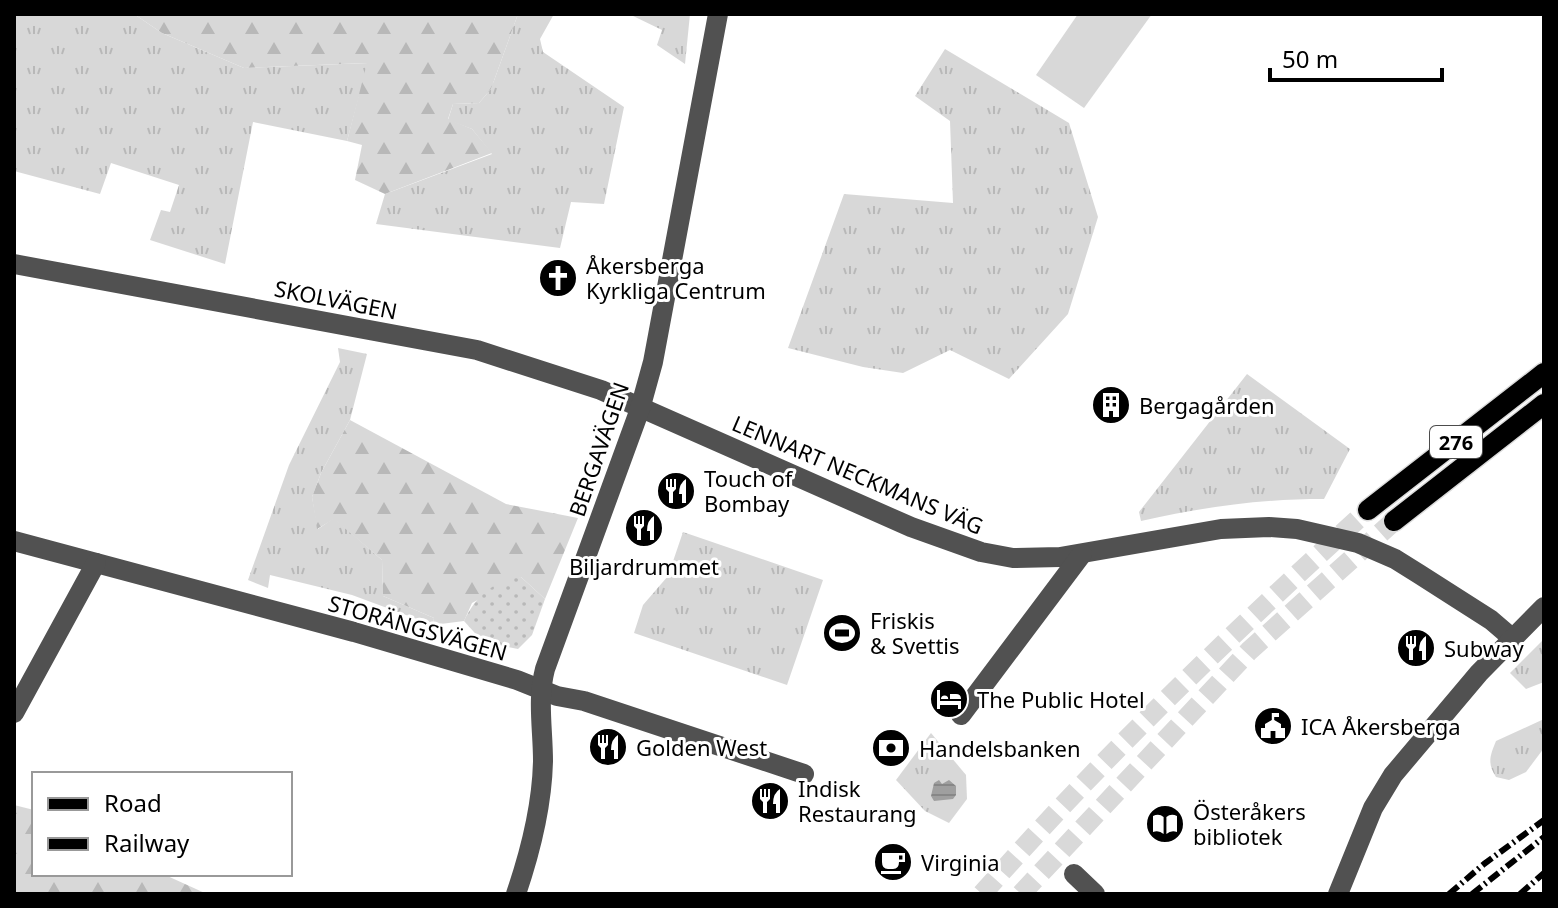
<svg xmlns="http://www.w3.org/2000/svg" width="1558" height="908" font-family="'Noto Sans',sans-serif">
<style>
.grass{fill:url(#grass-tufts)}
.forest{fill:url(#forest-firs)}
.garden{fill:url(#garden-dots)}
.pitch{fill:#d8d8d8}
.water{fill:url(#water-rules)}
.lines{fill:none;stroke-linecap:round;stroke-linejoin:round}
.major-tunnel{stroke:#d9d9d9;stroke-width:20;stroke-dasharray:20 10;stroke-linecap:butt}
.major-casing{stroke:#dbdbdb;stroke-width:23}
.minor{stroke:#515151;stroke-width:20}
.major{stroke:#000;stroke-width:20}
.rail{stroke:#000;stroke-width:6;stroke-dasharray:12 4 2 4;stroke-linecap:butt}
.labels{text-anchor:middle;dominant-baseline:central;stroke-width:6;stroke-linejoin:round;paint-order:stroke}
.shield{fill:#fff;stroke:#4c4c4c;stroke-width:2}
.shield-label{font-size:20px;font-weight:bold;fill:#000}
.poi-label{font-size:22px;fill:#000;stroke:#fff;text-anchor:start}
.street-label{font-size:22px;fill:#000;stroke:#fff}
</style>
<defs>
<pattern id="grass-tufts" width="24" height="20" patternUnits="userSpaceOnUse" patternTransform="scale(2)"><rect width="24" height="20" fill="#d8d8d8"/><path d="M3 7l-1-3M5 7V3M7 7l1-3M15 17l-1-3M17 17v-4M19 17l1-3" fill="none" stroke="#b8b8b8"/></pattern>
<pattern id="forest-firs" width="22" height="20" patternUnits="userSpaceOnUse" patternTransform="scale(2)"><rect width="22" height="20" fill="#d8d8d8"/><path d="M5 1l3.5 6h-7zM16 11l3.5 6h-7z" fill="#b8b8b8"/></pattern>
<pattern id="garden-dots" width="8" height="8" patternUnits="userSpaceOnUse" patternTransform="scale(2)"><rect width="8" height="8" fill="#d8d8d8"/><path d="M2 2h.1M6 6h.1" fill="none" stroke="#b8b8b8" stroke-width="1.8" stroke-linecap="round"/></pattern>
<pattern id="water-rules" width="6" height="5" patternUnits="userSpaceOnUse" patternTransform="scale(2)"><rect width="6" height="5" fill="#9f9f9f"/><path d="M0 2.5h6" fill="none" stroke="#878787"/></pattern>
</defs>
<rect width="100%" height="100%" fill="#fff"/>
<g class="grass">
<path d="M 14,14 L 134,14 L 162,33 L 244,68 L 368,63 L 347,141 L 253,122 L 225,264 L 150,240 L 161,210 L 170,212 L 179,185 L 111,163 L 100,194 L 14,171 Z"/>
<path d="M 518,14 L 554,14 L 540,39 L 543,52 L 624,107 L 604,204 L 571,202 L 560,248 L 376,224 L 385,194 L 492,154 L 472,129 L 448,120 L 453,104 L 479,103 L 491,89 Z"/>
<path d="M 629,14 L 690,14 L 685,64 L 657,45 L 662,30 Z"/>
<path d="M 945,49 L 1069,123 L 1098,217 L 1068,314 L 1009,379 L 950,350 L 903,373 L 863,367 L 788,348 L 844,194 L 953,203 L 950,121 L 915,96 Z"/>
<path d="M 338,348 L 367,354 L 350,420 L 321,473 L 312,497 L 318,529 L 334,518 L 382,560 L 383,596 L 434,618 L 433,625 L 352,595 L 270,575 L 268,588 L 248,580 L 289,465 L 340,362 Z"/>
<path d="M 1247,374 L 1350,449 L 1324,499 C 1259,499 1204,507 1141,521 L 1139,512 Z"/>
<path d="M 683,532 L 823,580 L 787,685 L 634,633 L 643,605 L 668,576 Z"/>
<path d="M 1544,639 L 1544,682 L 1526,689 L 1510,673 Z"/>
<path d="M 1544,719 L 1544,748 L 1526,772 L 1509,780 L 1496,777 C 1487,763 1490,756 1496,741 Z"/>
<path d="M 931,733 L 966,775 L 967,799 L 949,823 L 925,811 L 896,780 Z"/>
</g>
<g class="forest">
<path d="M 134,14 L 518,14 L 491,89 L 479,103 L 453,104 L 448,119 L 472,129 L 492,153 L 385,194 L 355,180 L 362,145 L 347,141 L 367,63 L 244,68 L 162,33 Z"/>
<path d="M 350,420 L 506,504 L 578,518 L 545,599 L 521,577 L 472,603 L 464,621 L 433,625 L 434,618 L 383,596 L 382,560 L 334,519 L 317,529 L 312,497 L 321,473 Z"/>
<path d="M 14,805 L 34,810 L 34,874 L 163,874 L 207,894 L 14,894 Z"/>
</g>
<path class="garden" d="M 521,577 L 545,599 L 532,635 L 518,649 L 483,642 L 464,621 C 475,597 494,580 521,577 Z"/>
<path class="pitch" d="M 1078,14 L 1152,14 L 1084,108 L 1036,75 Z"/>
<path class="water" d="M 939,780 L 942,784 L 949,780 L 956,786 L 956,795 L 953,799 L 934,801 L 931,796 L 934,783 Z"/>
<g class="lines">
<g class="major-tunnel">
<path d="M 982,894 C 1102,758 1233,632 1368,510"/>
<path d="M 1021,894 L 1249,651 L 1394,521"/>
</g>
<defs>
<g id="major">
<path d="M 1368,510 L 1544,373"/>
<path d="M 1394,521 L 1544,404"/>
</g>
</defs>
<use href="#major" class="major-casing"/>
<g class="minor">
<path d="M 14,264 L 477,350 L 601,390 L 911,527 L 981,552 L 1013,558 L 1060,557 L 1221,529 L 1269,527 L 1297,529 L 1358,543 L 1395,559 L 1419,574 L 1491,620 L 1512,638"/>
<path d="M 14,541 L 354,632 L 517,680 L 557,696 L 584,701 L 804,774"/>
<path d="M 14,713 L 96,563"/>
<path d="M 961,715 L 1082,554"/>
<path d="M 1074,874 L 1095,894"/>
<path d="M 516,894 C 531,850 542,807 543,761 C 543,729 537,700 545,669 L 640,409 L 653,362 L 718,14"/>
<path d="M 1338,894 L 1373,808 L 1393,775 L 1479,673 L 1544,607"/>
</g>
<use href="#major" class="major"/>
<g class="rail">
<path d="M 1449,894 L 1484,864 L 1544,820"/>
<path d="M 1472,894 L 1544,837"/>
<path d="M 1520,894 L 1544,873"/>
</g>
</g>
<defs>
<symbol id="church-disc" viewBox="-11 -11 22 22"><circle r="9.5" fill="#000" stroke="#fff"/><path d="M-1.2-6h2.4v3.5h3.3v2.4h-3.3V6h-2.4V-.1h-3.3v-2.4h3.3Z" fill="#fff"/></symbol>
<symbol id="building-disc" viewBox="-11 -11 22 22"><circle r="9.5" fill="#000" stroke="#fff"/><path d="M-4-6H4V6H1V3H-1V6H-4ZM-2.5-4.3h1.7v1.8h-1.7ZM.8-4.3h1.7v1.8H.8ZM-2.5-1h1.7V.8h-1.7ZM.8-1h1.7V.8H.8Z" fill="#fff"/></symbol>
<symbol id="restaurant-disc" viewBox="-11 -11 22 22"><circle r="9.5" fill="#000" stroke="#fff"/><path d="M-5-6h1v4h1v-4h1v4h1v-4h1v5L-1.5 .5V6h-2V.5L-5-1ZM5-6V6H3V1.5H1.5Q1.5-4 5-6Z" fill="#fff"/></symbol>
<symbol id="stadium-disc" viewBox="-11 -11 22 22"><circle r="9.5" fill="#000" stroke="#fff"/><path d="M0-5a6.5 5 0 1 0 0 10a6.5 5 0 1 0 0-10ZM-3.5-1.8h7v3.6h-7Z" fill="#fff"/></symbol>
<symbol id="hotel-disc" viewBox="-11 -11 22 22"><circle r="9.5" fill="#000" stroke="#fff"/><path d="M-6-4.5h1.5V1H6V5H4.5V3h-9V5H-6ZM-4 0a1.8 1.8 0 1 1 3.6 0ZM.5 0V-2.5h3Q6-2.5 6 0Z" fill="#fff"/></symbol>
<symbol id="civic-disc" viewBox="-11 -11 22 22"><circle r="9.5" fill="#000" stroke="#fff"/><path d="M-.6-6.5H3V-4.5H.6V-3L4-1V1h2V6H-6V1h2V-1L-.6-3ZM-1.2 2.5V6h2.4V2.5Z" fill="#fff"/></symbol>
<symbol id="bank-disc" viewBox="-11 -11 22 22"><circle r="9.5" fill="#000" stroke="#fff"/><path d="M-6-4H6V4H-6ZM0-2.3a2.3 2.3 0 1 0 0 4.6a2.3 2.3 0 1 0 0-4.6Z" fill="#fff"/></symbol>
<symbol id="library-disc" viewBox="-11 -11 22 22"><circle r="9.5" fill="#000" stroke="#fff"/><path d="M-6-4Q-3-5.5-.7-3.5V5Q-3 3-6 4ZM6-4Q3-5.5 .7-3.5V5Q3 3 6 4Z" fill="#fff"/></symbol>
<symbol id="cafe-disc" viewBox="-11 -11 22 22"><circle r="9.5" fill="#000" stroke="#fff"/><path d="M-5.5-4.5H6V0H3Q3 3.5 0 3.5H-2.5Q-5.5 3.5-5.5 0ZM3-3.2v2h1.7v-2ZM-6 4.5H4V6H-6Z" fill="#fff"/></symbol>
</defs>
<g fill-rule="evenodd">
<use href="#church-disc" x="536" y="256" width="44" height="44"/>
<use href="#building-disc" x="1089" y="383" width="44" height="44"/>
<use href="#restaurant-disc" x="654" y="469" width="44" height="44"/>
<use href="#restaurant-disc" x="622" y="506" width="44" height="44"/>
<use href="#stadium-disc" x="820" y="611" width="44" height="44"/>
<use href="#restaurant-disc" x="1394" y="626" width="44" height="44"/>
<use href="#hotel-disc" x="927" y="677" width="44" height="44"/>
<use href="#civic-disc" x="1251" y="704" width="44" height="44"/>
<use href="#restaurant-disc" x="586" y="725" width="44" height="44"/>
<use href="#bank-disc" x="869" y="726" width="44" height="44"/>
<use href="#restaurant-disc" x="748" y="779" width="44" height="44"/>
<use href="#library-disc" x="1143" y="802" width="44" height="44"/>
<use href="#cafe-disc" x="871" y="840" width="44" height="44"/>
</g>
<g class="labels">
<rect class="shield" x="1430" y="426" width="52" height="32" rx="6"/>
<g class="shield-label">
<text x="1456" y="442">276</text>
</g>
<g class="poi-label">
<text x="586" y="265">Åkersberga<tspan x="586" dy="25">Kyrkliga Centrum</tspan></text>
<text x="1139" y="405">Bergagården</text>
<text x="704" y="478">Touch of<tspan x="704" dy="25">Bombay</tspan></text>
<text x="644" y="566" text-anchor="middle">Biljardrummet</text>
<text x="870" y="620">Friskis<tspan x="870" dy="25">&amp; Svettis</tspan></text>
<text x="1444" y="648">Subway</text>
<text x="977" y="699">The Public Hotel</text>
<text x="1301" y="726">ICA Åkersberga</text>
<text x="636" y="747">Golden West</text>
<text x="919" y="748">Handelsbanken</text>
<text x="798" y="788">Indisk<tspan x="798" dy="25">Restaurang</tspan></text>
<text x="1193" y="811">Österåkers<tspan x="1193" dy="25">bibliotek</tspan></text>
<text x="921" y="862">Virginia</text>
</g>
<g class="street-label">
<text transform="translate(336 299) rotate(11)">SKOLVÄGEN</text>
<text transform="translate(598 449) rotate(-71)">BERGAVÄGEN</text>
<text transform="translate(858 474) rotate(23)">LENNART NECKMANS VÄG</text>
<text transform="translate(418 627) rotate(16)">STORÄNGSVÄGEN</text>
</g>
</g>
<rect width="1558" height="908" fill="none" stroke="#000000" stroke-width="32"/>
<rect x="32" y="772" width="260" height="104" fill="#ffffff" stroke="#999999" stroke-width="2"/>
<rect x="48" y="798" width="40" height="12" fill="#000000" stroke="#999999" stroke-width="2"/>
<text x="104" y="812" font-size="24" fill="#000000">Road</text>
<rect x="48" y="838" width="40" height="12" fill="#000000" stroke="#999999" stroke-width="2"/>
<text x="104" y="852" font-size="24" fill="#000000">Railway</text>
<path d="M1270 68v12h172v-12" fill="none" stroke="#000000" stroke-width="4"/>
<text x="1282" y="68" font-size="24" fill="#000000" stroke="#ffffff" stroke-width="6" paint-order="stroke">50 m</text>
</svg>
